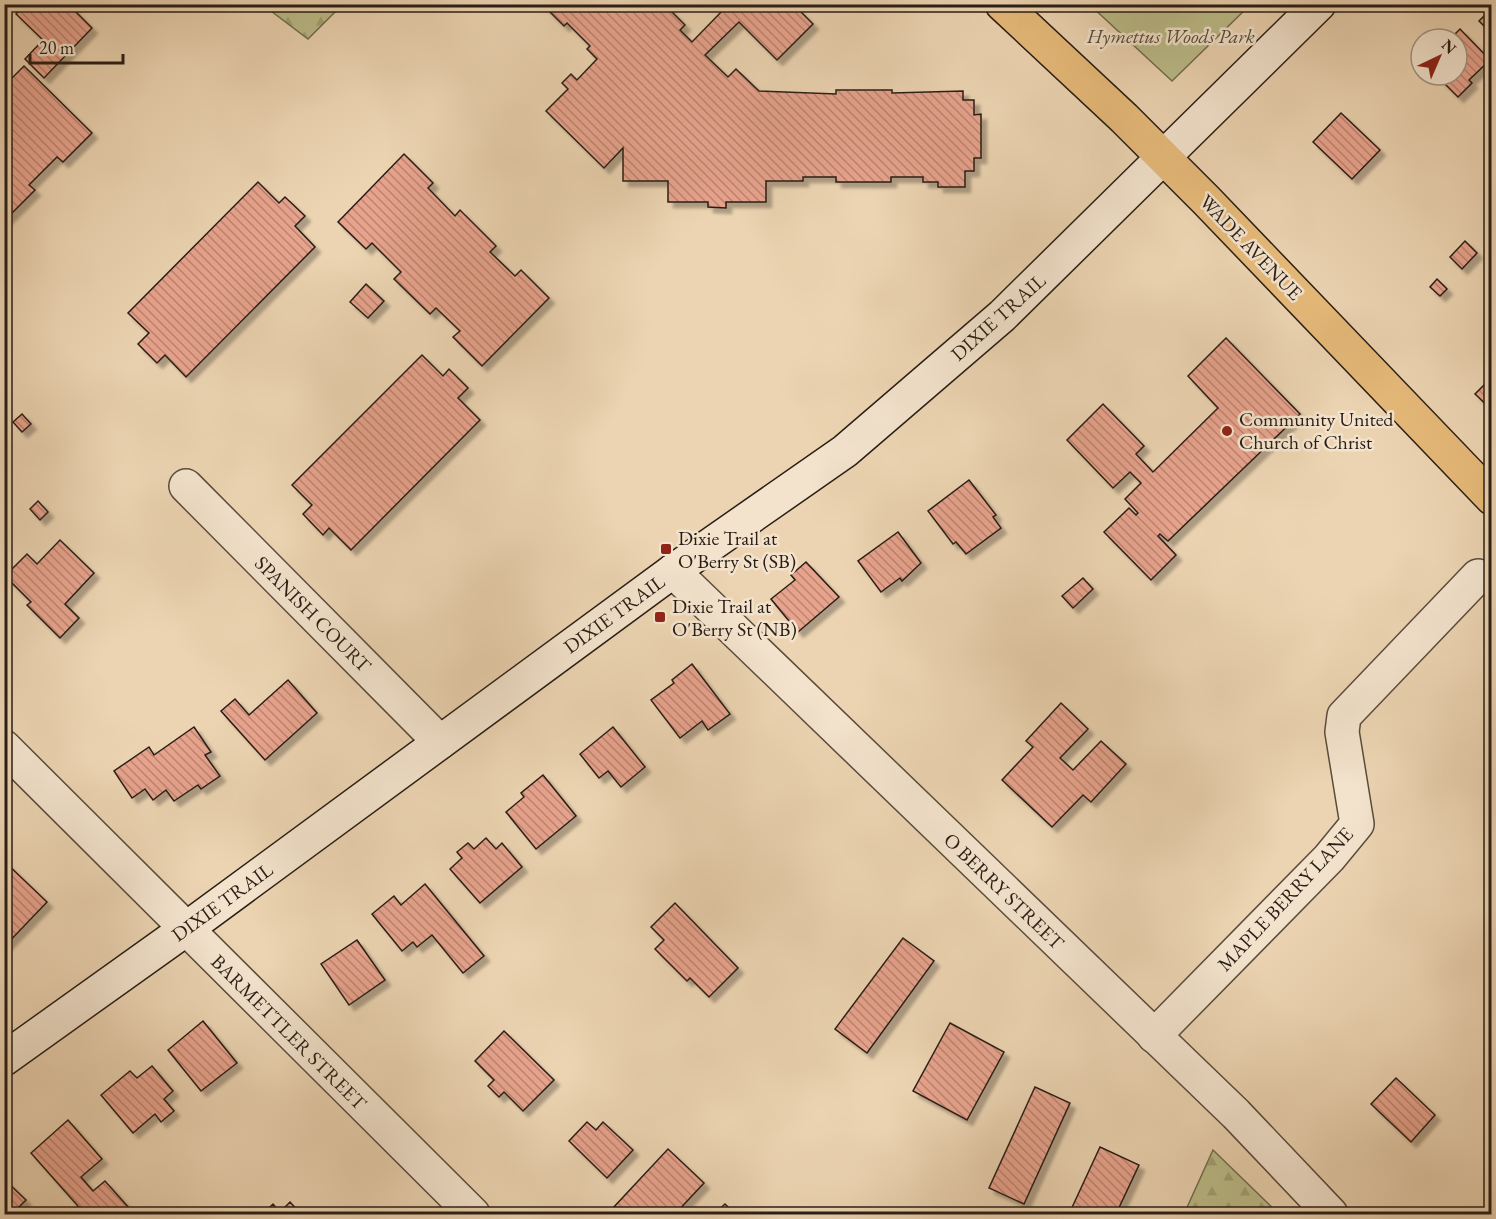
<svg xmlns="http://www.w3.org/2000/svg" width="1496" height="1219" font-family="'EB Garamond',serif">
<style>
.forest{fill:url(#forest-firs);stroke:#726d4f;stroke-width:1.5}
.park{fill:#bbbc89;stroke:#726d4f;stroke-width:1.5}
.building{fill:url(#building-back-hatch);stroke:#291e15;stroke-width:1.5;filter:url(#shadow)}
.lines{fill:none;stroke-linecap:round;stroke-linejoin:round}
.street-casing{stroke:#5a4c3c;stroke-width:36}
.secondary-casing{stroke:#291e15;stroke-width:36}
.primary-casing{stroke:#291e15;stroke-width:36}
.street{stroke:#f3e3cd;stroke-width:33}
.secondary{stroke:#f3e3cd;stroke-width:33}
.primary{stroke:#e6ba79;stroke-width:33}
.poi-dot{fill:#8f2418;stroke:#f3e3cd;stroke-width:2}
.labels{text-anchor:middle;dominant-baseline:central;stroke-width:5;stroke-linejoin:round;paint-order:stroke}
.park-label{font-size:20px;font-style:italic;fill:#554d38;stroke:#f3e3cd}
.street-label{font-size:20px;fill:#291e15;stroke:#f3e3cd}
.poi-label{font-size:20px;fill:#291e15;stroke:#f3e3cd;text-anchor:start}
</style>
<defs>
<pattern id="forest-firs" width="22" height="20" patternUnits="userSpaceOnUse" patternTransform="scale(1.5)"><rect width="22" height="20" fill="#bbbc89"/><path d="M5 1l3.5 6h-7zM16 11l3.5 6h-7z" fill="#a1a175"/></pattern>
<pattern id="building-back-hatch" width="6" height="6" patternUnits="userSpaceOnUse" patternTransform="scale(1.5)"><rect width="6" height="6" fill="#e8a38d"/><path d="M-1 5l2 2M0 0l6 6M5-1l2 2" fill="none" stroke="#bc8472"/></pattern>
<filter id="shadow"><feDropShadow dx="5.5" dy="5.5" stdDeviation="1.5" flood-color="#0004"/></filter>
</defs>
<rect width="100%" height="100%" fill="#ecd4b2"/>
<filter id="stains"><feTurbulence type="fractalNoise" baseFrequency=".00333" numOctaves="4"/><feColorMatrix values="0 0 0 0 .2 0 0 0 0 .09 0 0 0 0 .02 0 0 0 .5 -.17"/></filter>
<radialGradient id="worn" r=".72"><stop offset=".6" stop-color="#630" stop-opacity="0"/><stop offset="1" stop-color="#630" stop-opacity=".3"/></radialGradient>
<g class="forest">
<path d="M 187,5 L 342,5 L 308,39 L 263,5 Z"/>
<path d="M 1213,1150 L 1279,1214 L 1184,1214 Z"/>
</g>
<path class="park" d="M 1090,5 L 1250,5 L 1172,81 Z"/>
<g class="building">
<path d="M 25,4 L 68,4 L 92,28 L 44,78 L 25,59 L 43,40 L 16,14 Z"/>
<path d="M 542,4 L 664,4 L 685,25 L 680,30 L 692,42 L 725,8 L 722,4 L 793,4 L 813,24 L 777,60 L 739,22 L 705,55 L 728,77 L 736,69 L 759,91 L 836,94 L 836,90 L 892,90 L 892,93 L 963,91 L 963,100 L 974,100 L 974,115 L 981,114 L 981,158 L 974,158 L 974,171 L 965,171 L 965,187 L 938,187 L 938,182 L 923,182 L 923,177 L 891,177 L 891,182 L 836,182 L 836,177 L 803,177 L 803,181 L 766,181 L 766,202 L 726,202 L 726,208 L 708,207 L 708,202 L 668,202 L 668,181 L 623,181 L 623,148 L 604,168 L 546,111 L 568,89 L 562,83 L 571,74 L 577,80 L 597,59 L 587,49 L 590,46 L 567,23 L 564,26 Z"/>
<path d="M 1480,4 L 1492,4 L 1492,34 L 1479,21 L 1488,12 Z"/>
<path d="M 1460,29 L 1490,60 L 1469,80 L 1472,83 L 1458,97 L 1436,75 L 1457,75 L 1457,39 L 1445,39 L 1449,35 L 1452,37 Z"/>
<path d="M 24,66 L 92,133 L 63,162 L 57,157 L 29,185 L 35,190 L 4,221 L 4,86 Z"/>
<path d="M 1341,113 L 1380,150 L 1352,179 L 1313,142 Z"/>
<path d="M 404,154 L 433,183 L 428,188 L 455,216 L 460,210 L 496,246 L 490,252 L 515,276 L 521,270 L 549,298 L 482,366 L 453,337 L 460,331 L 436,308 L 430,314 L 394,279 L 401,272 L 372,243 L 366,249 L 338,222 Z"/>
<path d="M 258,182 L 279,203 L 285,197 L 305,216 L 295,226 L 315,247 L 186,377 L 165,355 L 157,363 L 138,344 L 149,333 L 128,313 Z"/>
<path d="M 1465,241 L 1477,253 L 1462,269 L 1450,257 Z"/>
<path d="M 1437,279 L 1447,289 L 1440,296 L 1430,287 Z"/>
<path d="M 366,284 L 384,301 L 368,318 L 350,302 Z"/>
<path d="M 1226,338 L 1300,414 L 1168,541 L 1160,534 L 1158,536 L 1176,555 L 1151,580 L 1104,532 L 1129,508 L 1136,515 L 1138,513 L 1125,499 L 1141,483 L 1130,472 L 1113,488 L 1067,440 L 1103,404 L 1144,446 L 1136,454 L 1153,472 L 1218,408 L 1188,376 Z"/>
<path d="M 422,355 L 443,376 L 449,369 L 468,388 L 458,398 L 480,420 L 351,550 L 329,528 L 323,535 L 303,514 L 312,505 L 292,485 Z"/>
<path d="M 1488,381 L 1492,385 L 1492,410 L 1475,394 Z"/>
<path d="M 22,414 L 31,424 L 22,432 L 13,422 Z"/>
<path d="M 969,480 L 996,515 L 993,517 L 1001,528 L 966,554 L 956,542 L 953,544 L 928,511 Z"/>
<path d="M 38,501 L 48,512 L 40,520 L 30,509 Z"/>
<path d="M 898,532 L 921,563 L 902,581 L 900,578 L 881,592 L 858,561 Z"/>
<path d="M 60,540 L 94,573 L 65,604 L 79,618 L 60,638 L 27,605 L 31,602 L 5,576 L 27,554 L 37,564 Z"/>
<path d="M 806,562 L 839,597 L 798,632 L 771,599 L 795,580 L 791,575 Z"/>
<path d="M 1083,578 L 1093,589 L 1073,608 L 1062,596 Z"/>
<path d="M 692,664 L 730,714 L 708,730 L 702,721 L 680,738 L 651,700 L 674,683 L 672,680 Z"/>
<path d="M 288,680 L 317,713 L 265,760 L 221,711 L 235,699 L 249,715 Z"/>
<path d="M 1061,703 L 1088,729 L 1060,758 L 1073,770 L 1101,741 L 1126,764 L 1091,802 L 1083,795 L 1052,827 L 1002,780 L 1033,747 L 1026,741 Z"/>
<path d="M 194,727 L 211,752 L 205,755 L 220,776 L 201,789 L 198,785 L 174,801 L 166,790 L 153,800 L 145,789 L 132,798 L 114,771 L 149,747 L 154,755 Z"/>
<path d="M 613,727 L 645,767 L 621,787 L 608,771 L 599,778 L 580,754 Z"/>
<path d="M 543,775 L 576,816 L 536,849 L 506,812 L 524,797 L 521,793 Z"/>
<path d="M 486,838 L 496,849 L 502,843 L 522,867 L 480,903 L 450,869 L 462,858 L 457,852 L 468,843 L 474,849 Z"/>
<path d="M 4,861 L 47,902 L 4,947 Z"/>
<path d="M 425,884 L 484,956 L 463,973 L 432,935 L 417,947 L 413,942 L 402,951 L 372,914 L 394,896 L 401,905 Z"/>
<path d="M 675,903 L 738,968 L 709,997 L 690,978 L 687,981 L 655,949 L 664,940 L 651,927 Z"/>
<path d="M 903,938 L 934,961 L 867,1053 L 835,1029 Z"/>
<path d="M 357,940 L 385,980 L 349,1005 L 321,964 Z"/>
<path d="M 203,1021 L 237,1063 L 201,1091 L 168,1050 Z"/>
<path d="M 950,1023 L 1004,1052 L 967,1120 L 913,1091 Z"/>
<path d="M 504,1031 L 554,1080 L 523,1111 L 504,1092 L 499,1097 L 488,1086 L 494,1080 L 475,1061 Z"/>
<path d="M 152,1066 L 173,1091 L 164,1099 L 174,1111 L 161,1122 L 155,1114 L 133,1133 L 101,1095 L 130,1071 L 137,1078 Z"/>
<path d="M 1396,1078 L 1435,1115 L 1411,1142 L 1371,1104 Z"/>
<path d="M 1035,1087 L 1070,1103 L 1024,1204 L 989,1188 Z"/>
<path d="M 68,1120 L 102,1159 L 81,1177 L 93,1191 L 105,1181 L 129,1208 L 121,1214 L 85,1214 L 31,1153 Z"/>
<path d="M 587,1122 L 596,1130 L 603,1122 L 633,1150 L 607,1178 L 569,1141 Z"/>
<path d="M 1100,1147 L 1139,1165 L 1116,1214 L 1069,1214 Z"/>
<path d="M 668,1149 L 704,1183 L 675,1214 L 618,1214 L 612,1209 Z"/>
<path d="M 4,1179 L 26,1200 L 16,1210 L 20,1214 L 4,1214 Z"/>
<path d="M 290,1202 L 300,1213 L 304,1208 L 310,1214 L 270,1214 L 266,1211 L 273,1204 L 280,1212 Z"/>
<path d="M 725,1204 L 735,1214 L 714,1214 Z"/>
</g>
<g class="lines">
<defs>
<g id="street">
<path d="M 186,486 L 440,742"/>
<path d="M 673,571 L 1236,1114 L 1331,1214"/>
<path d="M 4,747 L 473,1214"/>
<path d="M 1154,1036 L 1329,858 L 1357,824 L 1342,732 L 1344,716 L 1478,576"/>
</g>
<path id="secondary" d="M 4,1059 L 186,929 L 673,571 L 845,451 L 1002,316 L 1319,4"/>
<path id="primary" d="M 1002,4 L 1124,118 L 1206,200 L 1492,498"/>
</defs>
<use href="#street" class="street-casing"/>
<use href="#secondary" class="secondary-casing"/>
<use href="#primary" class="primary-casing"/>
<use href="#street" class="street"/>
<use href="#secondary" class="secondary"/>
<use href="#primary" class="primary"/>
</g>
<g class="poi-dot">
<circle cx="1227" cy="431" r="6"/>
<rect x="660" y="543" width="12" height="12" rx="3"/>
<rect x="654" y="611" width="12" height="12" rx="3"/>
</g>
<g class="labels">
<g class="park-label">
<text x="1171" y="36">Hymettus Woods Park</text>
</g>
<g class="street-label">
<text transform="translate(1251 247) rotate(46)">WADE AVENUE</text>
<text transform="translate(998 317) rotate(-42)">DIXIE TRAIL</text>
<text transform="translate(313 614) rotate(45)">SPANISH COURT</text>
<text transform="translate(614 614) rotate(-36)">DIXIE TRAIL</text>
<text transform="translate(1004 891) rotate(44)">O BERRY STREET</text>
<text transform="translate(1285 899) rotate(-47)">MAPLE BERRY LANE</text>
<text transform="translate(222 902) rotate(-36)">DIXIE TRAIL</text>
<text transform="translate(289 1032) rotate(45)">BARMETTLER STREET</text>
</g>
<g class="poi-label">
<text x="1239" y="419">Community United<tspan x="1239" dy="23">Church of Christ</tspan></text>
<text x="678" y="538">Dixie Trail at<tspan x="678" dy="23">O'Berry St (SB)</tspan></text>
<text x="672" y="606">Dixie Trail at<tspan x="672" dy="23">O'Berry St (NB)</tspan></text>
</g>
</g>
<rect width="1496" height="1219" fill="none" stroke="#ecd4b2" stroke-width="24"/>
<rect x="6" y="6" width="1484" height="1207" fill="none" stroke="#291e15" stroke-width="3"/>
<rect x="12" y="12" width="1472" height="1195" fill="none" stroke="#291e15" stroke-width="1.5"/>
<g transform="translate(1439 57) rotate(44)"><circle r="28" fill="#f3e3cd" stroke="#a29483" stroke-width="1.5"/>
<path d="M0-4.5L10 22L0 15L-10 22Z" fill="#8f2418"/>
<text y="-9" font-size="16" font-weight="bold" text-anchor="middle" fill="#291e15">N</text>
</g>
<path d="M30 54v9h93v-9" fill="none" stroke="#291e15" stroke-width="3"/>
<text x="39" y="54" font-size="18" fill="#291e15" stroke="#f3e3cd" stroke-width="4.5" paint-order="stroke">20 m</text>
<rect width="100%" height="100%" filter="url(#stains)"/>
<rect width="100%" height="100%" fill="url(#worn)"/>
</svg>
